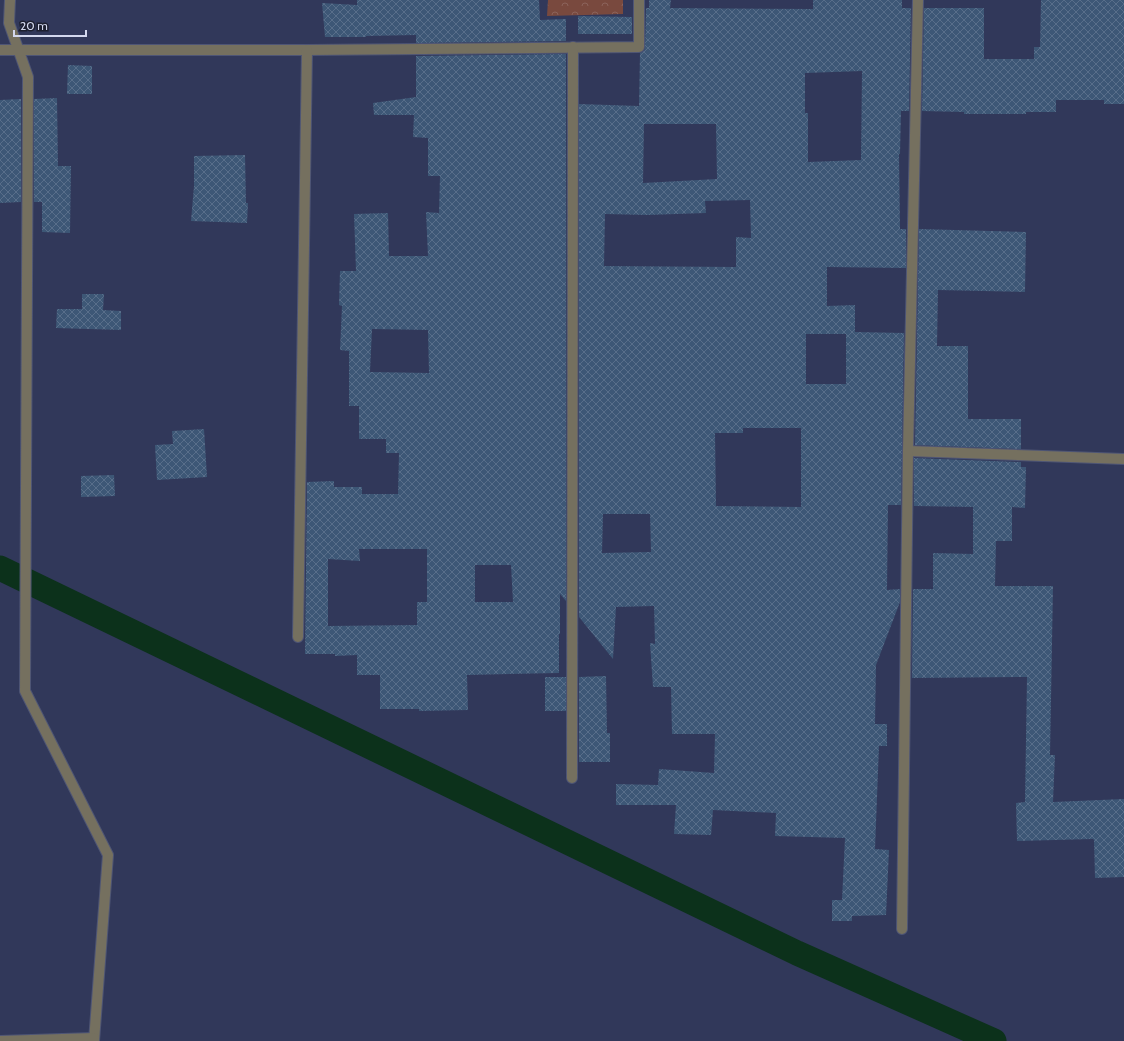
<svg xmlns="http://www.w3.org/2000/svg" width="1124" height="1041" font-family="Cabin,sans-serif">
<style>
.forest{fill:url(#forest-crowns)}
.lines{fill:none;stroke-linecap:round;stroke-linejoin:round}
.canal{stroke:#0c311b;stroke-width:25}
.building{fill:url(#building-cross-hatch);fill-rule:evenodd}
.minor-casing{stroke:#4e5575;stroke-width:12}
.minor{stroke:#75705f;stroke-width:10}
</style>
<defs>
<pattern id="forest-crowns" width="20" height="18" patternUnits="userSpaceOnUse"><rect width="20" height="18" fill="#79493e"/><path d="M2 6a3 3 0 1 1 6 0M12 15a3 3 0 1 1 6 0" fill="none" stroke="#8b625a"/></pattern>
<pattern id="building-cross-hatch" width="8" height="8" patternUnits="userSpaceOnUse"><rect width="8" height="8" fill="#3d5776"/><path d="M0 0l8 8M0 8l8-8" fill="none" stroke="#586e8a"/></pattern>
</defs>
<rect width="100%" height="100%" fill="#31385a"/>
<path class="forest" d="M 548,0 L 623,0 L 623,14 L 547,16 Z"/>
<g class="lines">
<path class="canal" d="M 0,568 L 797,953 L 994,1041"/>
</g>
<g class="building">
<path d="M 357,0 L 539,0 L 540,20 L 566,19 L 566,41 L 416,43 L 416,35 L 366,36 L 366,37 L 325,37 L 322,3 L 357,5 Z"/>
<path d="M 649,0 L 671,0 L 670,8 L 813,9 L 813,0 L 902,0 L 902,8 L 911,8 L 909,111 L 901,111 L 900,154 L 899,154 L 900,229 L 906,229 L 906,268 L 827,267 L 827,306 L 855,305 L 855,332 L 904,333 L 901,505 L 888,505 L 887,590 L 900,589 L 900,602 L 876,665 L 875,724 L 887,724 L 887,746 L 879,746 L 875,849 L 889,850 L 886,915 L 852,916 L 852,921 L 832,921 L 832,900 L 842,900 L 845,838 L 775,836 L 776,813 L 713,810 L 711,835 L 674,834 L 676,805 L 616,805 L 616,784 L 658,785 L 659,769 L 714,773 L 715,734 L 672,734 L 671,687 L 653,687 L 650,643 L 655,644 L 654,606 L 616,607 L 613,659 L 579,617 L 579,104 L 639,106 L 640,53 L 644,51 L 645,47 L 646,8 L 649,8 ZM 862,71 L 861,160 L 808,162 L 808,113 L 805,113 L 805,73 ZM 644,124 L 716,124 L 717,179 L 643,183 ZM 750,200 L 751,238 L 736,237 L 736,267 L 604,266 L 605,214 L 647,215 L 706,213 L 705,201 ZM 806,334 L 846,334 L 846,384 L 806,384 ZM 743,428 L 801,428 L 801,507 L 716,506 L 715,433 L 743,433 ZM 603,514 L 650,514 L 651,552 L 602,553 Z"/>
<path d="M 1041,0 L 1124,0 L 1124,104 L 1104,104 L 1104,100 L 1056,100 L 1056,112 L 1026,112 L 1026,114 L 964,114 L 964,112 L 922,111 L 924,8 L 984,8 L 984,59 L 1034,59 L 1034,47 L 1040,47 Z"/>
<path d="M 578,16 L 632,17 L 632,34 L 578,34 Z"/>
<path d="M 566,54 L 566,601 L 560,594 L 560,634 L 559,634 L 559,673 L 467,675 L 468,710 L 419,711 L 419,709 L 380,709 L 380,675 L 357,675 L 357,655 L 335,656 L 335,654 L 305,654 L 307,482 L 334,481 L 334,487 L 362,487 L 362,494 L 398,494 L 399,453 L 386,453 L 386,439 L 359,439 L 359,406 L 349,406 L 349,351 L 340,350 L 342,306 L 339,305 L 340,271 L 356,271 L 354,214 L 388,213 L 389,256 L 428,256 L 426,212 L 439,213 L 440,176 L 428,176 L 428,138 L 413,137 L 414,115 L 374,115 L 373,103 L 416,97 L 416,56 ZM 372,329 L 428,330 L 429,373 L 370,372 ZM 359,549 L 427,549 L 427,602 L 417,602 L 417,625 L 328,626 L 328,559 L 360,561 ZM 475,565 L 511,565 L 513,602 L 475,602 Z"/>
<path d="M 68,65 L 92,66 L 92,94 L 67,94 Z"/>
<path d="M 57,98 L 58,166 L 71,166 L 70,233 L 42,232 L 42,202 L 34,202 L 34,99 Z"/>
<path d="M 21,99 L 21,202 L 0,203 L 0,100 Z"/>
<path d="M 245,155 L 246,203 L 248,203 L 247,223 L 191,221 L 194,186 L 194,156 Z"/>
<path d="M 919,229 L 1026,232 L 1025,292 L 938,290 L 937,346 L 968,346 L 968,419 L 1021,419 L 1021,449 L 915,445 Z"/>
<path d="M 82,294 L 104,294 L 103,310 L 121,311 L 121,330 L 56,328 L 57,309 L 82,309 Z"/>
<path d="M 204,429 L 207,477 L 157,480 L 155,445 L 173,444 L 172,431 Z"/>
<path d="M 914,458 L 1021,462 L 1021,467 L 1026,467 L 1025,508 L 1012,507 L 1012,541 L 996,541 L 995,586 L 1053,586 L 1050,755 L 1055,755 L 1053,802 L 1124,799 L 1124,877 L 1095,878 L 1094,840 L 1093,839 L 1017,841 L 1016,803 L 1025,802 L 1027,677 L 912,678 L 913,589 L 933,589 L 933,553 L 973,554 L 973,507 L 914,506 Z"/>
<path d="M 114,475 L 115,496 L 81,497 L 81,476 Z"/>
<path d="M 606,676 L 607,733 L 610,733 L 610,762 L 579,762 L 579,677 Z"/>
<rect x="545" y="677" width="21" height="34"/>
</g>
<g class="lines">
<defs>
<g id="minor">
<path d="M 10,0 L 9,23 L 28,77 L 25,691 L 108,855 L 94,1041"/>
<path d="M 0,50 L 307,50 L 639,47 L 639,0"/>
<path d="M 908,451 L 1124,459"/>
<path d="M 298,637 L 307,50"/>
<path d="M 572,778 L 573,47"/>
<path d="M 902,929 L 908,451 L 918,0"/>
<path d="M 0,1041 L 94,1038"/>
</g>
</defs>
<use href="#minor" class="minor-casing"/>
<use href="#minor" class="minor"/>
</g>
<path d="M14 30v6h72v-6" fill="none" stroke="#d3d8ee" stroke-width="2"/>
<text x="20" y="30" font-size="12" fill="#d3d8ee" stroke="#1d2030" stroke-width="3" paint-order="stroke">20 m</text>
</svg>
